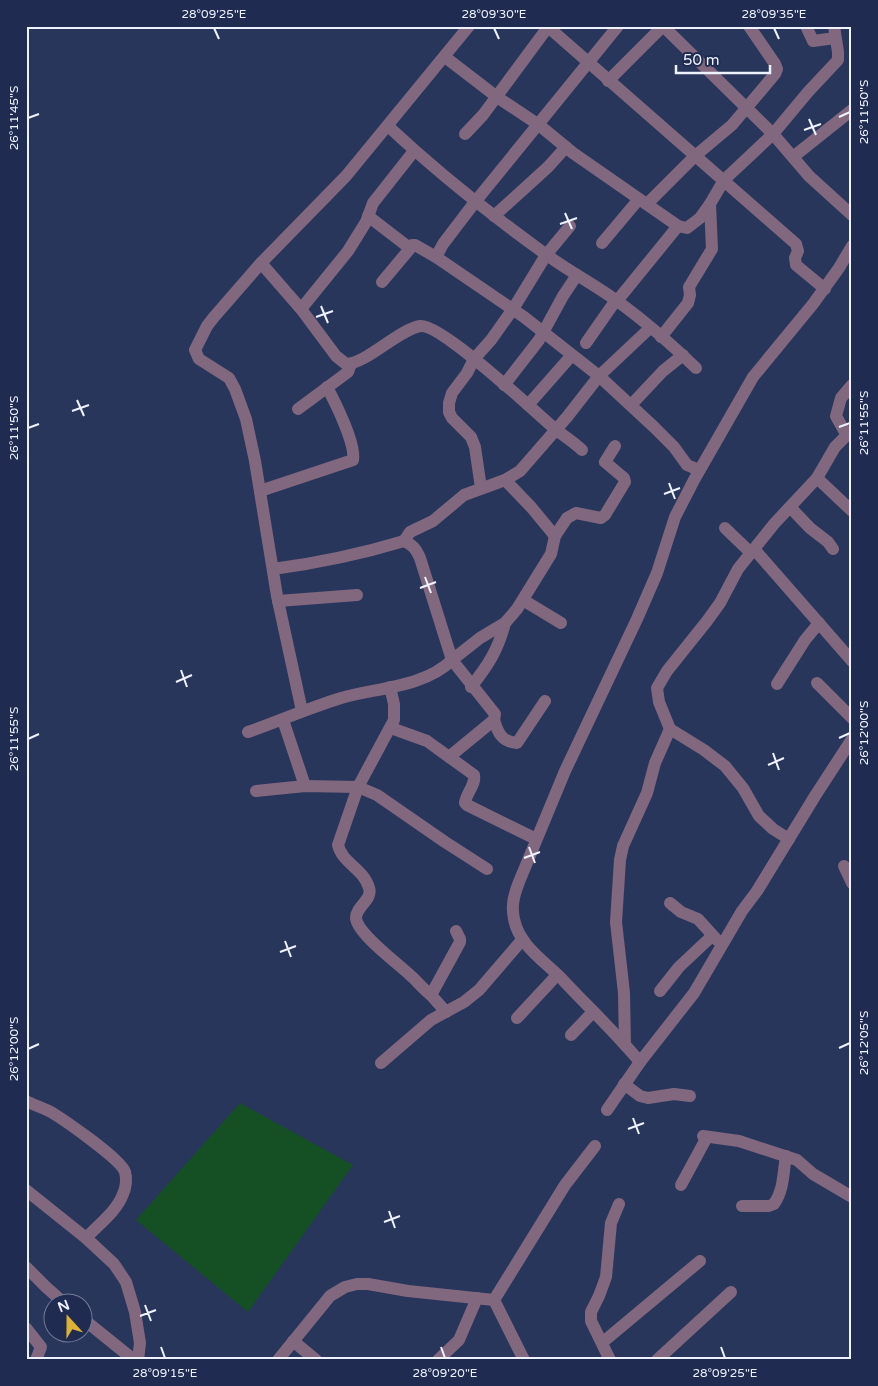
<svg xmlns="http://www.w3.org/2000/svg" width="878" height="1386" font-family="'Varela Round',sans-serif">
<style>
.green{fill:#155025}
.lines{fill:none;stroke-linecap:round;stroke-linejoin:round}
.street{stroke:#81687f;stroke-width:12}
.ticks{fill:none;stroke:#eef2fc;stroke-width:2}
.neatline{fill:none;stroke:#eef2fc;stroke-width:2}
.ticks-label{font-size:12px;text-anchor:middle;fill:#eef2fc}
</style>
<rect width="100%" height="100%" fill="#29365c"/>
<path class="green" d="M 240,1103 L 353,1165 L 248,1312 L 136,1220 Z"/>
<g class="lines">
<g class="street">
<path d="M 547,26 L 796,244 L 798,251 L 795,258 L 796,265 L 825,289"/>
<path d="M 618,26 L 475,202 L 443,244 L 436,257 L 524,317 L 599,376 L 654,427 L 674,447 L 687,465 L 699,470"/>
<path d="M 663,26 L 773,134 L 809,176 L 852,215"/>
<path d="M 806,26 L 813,41 L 835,38"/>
<path d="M 445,57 L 497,97 L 539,125 L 573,153 L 678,226 L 687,228 L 700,218 L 710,204"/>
<path d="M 608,81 L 663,26"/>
<path d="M 388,126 C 437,172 490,214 544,253 C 568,271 594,284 617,301 C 645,321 671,344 696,368"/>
<path d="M 465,134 L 483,115 L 548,27"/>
<path d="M 793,157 L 852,110"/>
<path d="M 647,204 L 695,156 L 732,125 L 775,74 L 777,69 L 775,64 L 749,26"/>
<path d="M 368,216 L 407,246 L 415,245 L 436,257"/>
<path d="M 494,216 L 548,167 L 566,147"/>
<path d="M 602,243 L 639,199"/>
<path d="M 261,263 L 301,309 L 336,356 L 346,364 C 366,364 398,330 420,326 C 441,323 535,412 555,429 C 564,436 574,442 582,450"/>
<path d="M 382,282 L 413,245"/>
<path d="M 617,301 L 678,226"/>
<path d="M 301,309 L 348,251 L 366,222 L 373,203 L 414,151"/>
<path d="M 661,337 L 688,303 L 690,295 L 689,287 L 712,249 L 710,204 L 724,180 L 773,134 L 808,92 L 838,60 L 838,52 L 834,26"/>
<path d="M 586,343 L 616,300"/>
<path d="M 504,385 L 539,340 L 563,296 L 577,275"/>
<path d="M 528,405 L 572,355"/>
<path d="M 631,405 L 663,371 L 683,355"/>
<path d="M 298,409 L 348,372 L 351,364"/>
<path d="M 846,434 L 836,416 L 841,398 L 852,385"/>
<path d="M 817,478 L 852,511"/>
<path d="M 505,480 L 531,507 L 555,536"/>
<path d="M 481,488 L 475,447 L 471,437 L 452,418 L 449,412 L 449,403 L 452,393 L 467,373 L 474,359 L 491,340 L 513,309 L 546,255 L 570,226"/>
<path d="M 260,491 L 353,460 C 356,444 335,402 327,387"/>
<path d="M 790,507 L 810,528 L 828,542 L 833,549"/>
<path d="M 725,528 L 751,553"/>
<path d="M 404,541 L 410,532 L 433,521 L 464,495 L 505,480 L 520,471 L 567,417 L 599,376 L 650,328"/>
<path d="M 754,549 L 852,661"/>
<path d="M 523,600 L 561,623"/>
<path d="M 278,601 L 357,595"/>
<path d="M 817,683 L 852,718"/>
<path d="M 777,684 L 805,640 L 819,623"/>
<path d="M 390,687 L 394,704 L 394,720 L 358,787 L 338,845 C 342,863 364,869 369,888 C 373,900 356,906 356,918 C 357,934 399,964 411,976 C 418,982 423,989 431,995"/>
<path d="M 471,687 C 489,664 498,650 505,623"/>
<path d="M 302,711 L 277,596 L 255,461 L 246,419 L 235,389 L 229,378 L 199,359 L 195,350 L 207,326 L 214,317 L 261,263 L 346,176 L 469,26"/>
<path d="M 283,720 L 305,786"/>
<path d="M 494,720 C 498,733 502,742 517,743 L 545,701"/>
<path d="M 391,728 L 427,741 L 474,775 C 476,785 466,793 465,803 L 467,805 L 536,839"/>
<path d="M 248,732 C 279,721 309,708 341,698 C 376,688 425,687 452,660 L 420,558 C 416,549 413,545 404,541 C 361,554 318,563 273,569"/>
<path d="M 449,757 L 494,720 L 495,714 L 452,660 L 480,638 L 505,623 L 517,609 L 551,554 L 555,536 L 567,518 L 576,513 L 601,518 L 605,515 L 625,482 L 624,478 L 605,462 L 615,446"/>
<path d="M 256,791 L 305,786 L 358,787 L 377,795 L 445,842 L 487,869"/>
<path d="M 789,839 L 773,829 L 759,816 L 743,788 L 725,766 L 704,750 L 670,729 L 659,702 L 657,688 L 667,671 L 707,621 L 720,603 L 738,569 L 774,524 L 817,478 L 835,447 L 852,430"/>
<path d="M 844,866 L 852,883"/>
<path d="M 670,903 L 681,912 L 698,919 L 717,940"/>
<path d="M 660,991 L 679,967 L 712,936"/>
<path d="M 446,1012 L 431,995 L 460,942 L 460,939 L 456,931"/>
<path d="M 517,1018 L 557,975"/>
<path d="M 571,1035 L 593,1012"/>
<path d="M 625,1045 L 624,993 L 616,922 L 620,860 L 623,846 L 647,793 L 655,763 L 670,729"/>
<path d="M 640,1062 C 615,1032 587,1006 561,978 C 543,960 519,945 514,919 C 511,906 514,895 519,882 L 565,771 L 637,619 L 657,573 L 675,517 L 694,480 L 753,377 L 813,304 L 839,268 L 852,246"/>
<path d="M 381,1063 L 431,1020 L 464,1002 L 479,990 L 522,940"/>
<path d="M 624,1084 L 640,1096 L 648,1098 L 674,1094 L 690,1096"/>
<path d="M 26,1101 C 34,1105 43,1108 51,1112 C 64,1120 121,1159 125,1172 C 127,1178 126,1188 123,1194 C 117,1211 98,1225 86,1238 L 26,1190"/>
<path d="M 607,1110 L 640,1062 L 694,993 L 742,911 L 757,891 L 815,796 L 852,739"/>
<path d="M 703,1136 L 739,1141 L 797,1160 L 813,1174 L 852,1197"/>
<path d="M 681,1185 L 707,1137"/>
<path d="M 742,1206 L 769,1206 L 774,1204 C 784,1190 783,1173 786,1156"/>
<path d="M 86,1238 L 114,1264 L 126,1282 L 135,1312 L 140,1343 L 138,1360"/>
<path d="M 26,1267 L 46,1287 L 65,1304"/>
<path d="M 494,1300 L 565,1185 L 595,1146"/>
<path d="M 82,1318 L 134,1360"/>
<path d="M 26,1328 L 41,1347 L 36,1360"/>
<path d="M 293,1341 L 316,1360"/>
<path d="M 603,1342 L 700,1261"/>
<path d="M 278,1360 L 326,1301 L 330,1296 L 345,1287 L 357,1284 L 368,1284 L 408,1291 L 494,1300 L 524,1360"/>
<path d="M 438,1360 L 459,1340 L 477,1298"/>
<path d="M 610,1360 L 591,1321 L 591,1312 L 599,1296 L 606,1277 L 611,1223 L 619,1204"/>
<path d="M 657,1360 L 731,1292"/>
</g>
</g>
<path class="ticks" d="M 214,28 L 219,39M 494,28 L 499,39M 774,28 L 779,39M 839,117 L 850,112M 28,118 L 39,114M 809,119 L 816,135M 804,130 L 821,124M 565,213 L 572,229M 560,224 L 577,218M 321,306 L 328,323M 316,317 L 333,311M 77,400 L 84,416M 72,411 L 89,405M 839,427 L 850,423M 28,428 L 39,424M 669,483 L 675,499M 664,494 L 680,488M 425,577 L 431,593M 420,588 L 436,582M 181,670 L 187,687M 176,682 L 192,675M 839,738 L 850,733M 28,739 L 39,734M 773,753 L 779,770M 768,765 L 784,758M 529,847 L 535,863M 524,858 L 540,852M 285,941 L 291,957M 280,952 L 296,946M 839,1048 L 850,1043M 28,1049 L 39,1044M 633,1118 L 639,1134M 628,1129 L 644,1123M 389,1211 L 395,1228M 384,1222 L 400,1216M 145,1305 L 151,1321M 140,1316 L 156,1310M 161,1347 L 165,1358M 441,1347 L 445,1358M 721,1347 L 725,1358"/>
<rect width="878" height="1386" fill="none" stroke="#1f2b51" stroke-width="55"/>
<g transform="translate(68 1318) rotate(339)"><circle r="24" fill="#1f2b51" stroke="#727b95"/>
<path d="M0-4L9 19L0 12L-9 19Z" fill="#ddb133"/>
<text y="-8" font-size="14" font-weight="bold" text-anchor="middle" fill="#eef2fc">N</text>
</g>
<path d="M676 65v8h94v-8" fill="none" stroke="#eef2fc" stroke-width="2.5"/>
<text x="683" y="65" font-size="15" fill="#eef2fc" stroke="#1f2b51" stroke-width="4" paint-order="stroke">50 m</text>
<rect x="28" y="28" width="822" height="1330" class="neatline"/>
<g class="ticks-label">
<text x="214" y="18">28°09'25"E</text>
<text x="494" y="18">28°09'30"E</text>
<text x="774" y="18">28°09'35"E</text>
<text transform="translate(864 112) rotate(-90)" y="4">26°11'50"S</text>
<text transform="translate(14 118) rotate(-90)" y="4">26°11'45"S</text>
<text transform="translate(864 423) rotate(-90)" y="4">26°11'55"S</text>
<text transform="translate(14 428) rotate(-90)" y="4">26°11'50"S</text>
<text transform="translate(864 733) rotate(-90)" y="4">26°12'00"S</text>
<text transform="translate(14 739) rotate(-90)" y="4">26°11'55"S</text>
<text transform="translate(864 1043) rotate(-90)" y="4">26°12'05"S</text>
<text transform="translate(14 1049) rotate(-90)" y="4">26°12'00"S</text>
<text x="165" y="1377">28°09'15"E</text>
<text x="445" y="1377">28°09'20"E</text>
<text x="725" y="1377">28°09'25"E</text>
</g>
</svg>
